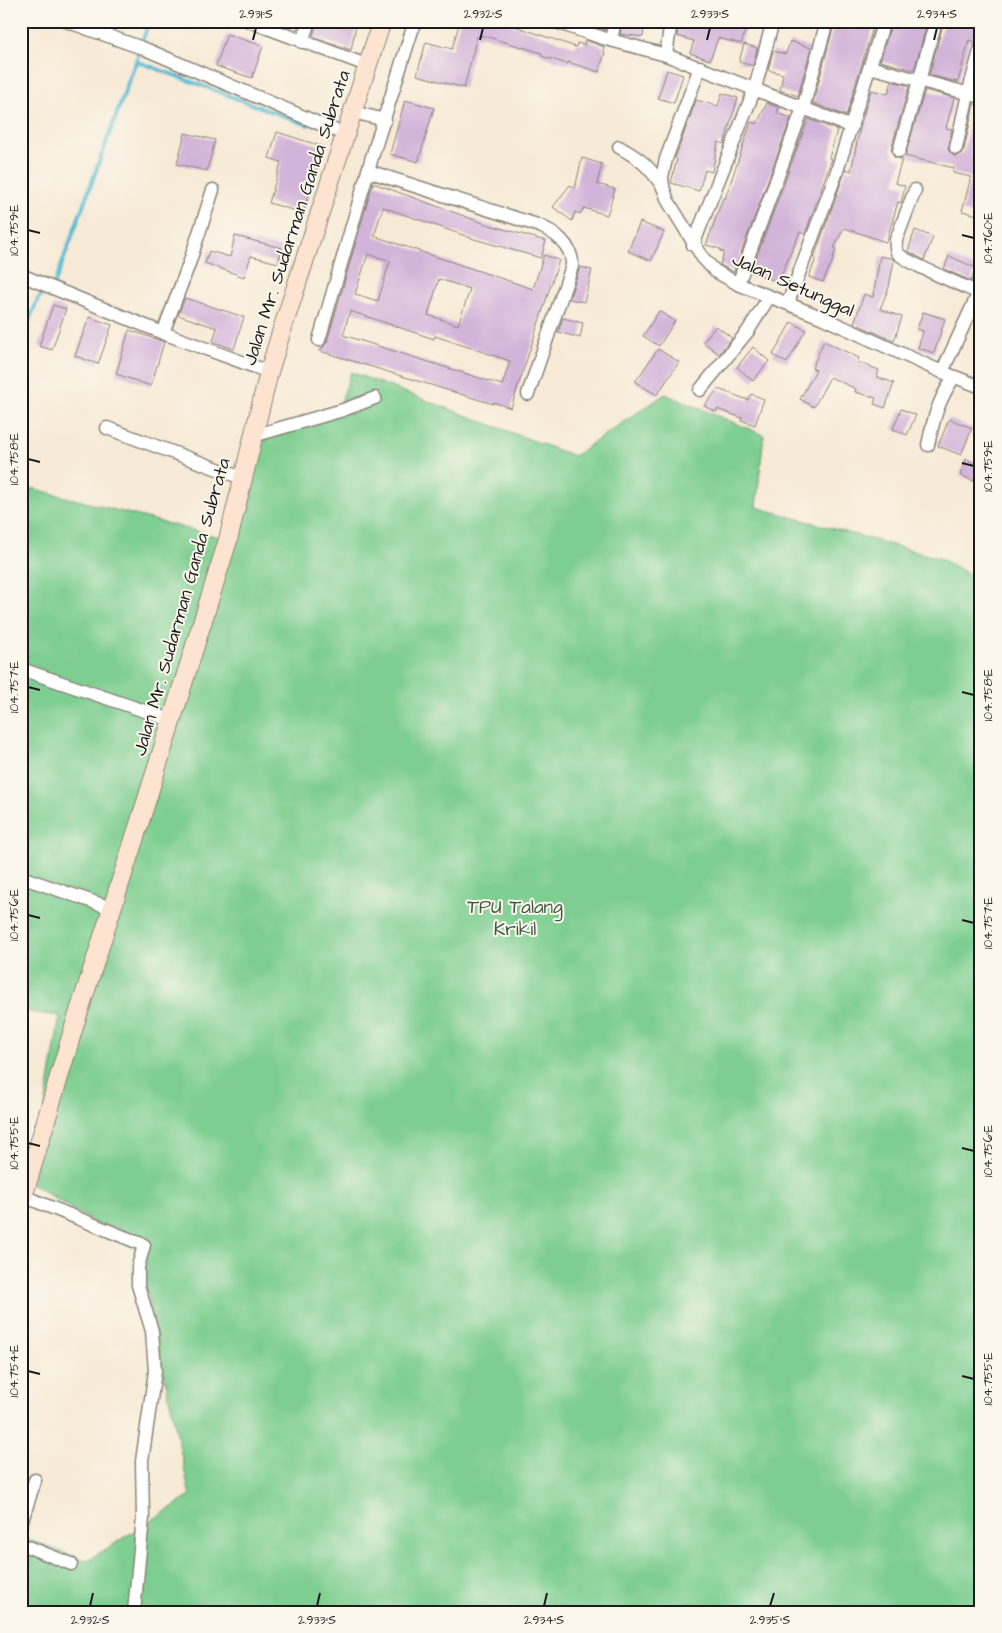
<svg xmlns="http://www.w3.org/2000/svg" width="1002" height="1633" font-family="'Architects Daughter',sans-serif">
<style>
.green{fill:#7dce90;stroke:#4c7556}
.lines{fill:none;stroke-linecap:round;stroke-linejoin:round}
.stream{stroke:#57bcd5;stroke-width:4}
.building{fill:#d2b3d9;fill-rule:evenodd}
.street-casing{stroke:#8a8379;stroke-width:15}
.secondary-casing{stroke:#8a8379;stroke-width:20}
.street{stroke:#fff;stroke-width:12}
.secondary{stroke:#fde4d0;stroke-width:18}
.ticks{fill:none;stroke:#1c1c1c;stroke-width:2}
.labels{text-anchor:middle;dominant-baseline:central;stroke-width:4;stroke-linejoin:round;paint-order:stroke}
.street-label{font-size:19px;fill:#1c1c1c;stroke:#fbf7ec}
.park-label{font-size:19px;fill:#3e5a45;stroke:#fbf7ec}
.neatline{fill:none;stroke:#1c1c1c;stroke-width:2}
.ticks-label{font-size:12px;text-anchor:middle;fill:#1c1c1c}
</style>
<rect width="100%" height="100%" fill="#fbf7ec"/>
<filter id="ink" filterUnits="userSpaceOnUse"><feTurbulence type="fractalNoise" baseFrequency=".02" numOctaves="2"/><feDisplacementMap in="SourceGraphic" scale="10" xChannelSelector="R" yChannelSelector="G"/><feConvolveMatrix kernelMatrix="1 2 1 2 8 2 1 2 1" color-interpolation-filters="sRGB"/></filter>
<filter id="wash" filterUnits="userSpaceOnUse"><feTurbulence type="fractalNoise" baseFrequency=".0096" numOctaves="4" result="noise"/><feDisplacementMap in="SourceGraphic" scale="20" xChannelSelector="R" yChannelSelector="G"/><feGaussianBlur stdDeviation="1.12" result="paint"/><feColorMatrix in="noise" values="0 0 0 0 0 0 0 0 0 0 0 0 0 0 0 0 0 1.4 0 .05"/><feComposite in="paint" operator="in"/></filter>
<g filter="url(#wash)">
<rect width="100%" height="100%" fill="#f7ead6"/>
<path class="green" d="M 351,372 L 574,456 L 665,394 L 764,435 L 756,507 L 942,559 L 981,581 L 981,1612 L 21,1612 L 21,1537 L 87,1561 L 190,1496 L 138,1250 L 32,1184 L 60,1016 L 21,1011 L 21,522 L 31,488 L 223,538 L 260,440 L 338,411 Z"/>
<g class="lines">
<g class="stream">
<path d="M 149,21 L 136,61 L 308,125"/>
<path d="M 52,285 L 56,280 L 136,61"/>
<path d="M 21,340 L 38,299 L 47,290"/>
</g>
</g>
<g id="blocks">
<g class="building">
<path d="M 273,21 L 300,21 L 297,30 Z"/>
<path d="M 317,21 L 357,21 L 351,50 L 313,36 Z"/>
<path d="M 460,21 L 500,21 L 576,47 L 577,43 L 584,45 L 585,40 L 604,47 L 603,51 L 605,52 L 599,72 L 568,62 L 568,64 L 541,56 L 542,53 L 481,35 L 481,37 L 477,36 L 464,88 L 417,75 L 426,42 L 452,49 Z"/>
<path d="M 590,21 L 606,23 L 605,30 L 589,25 Z"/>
<path d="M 623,21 L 645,21 L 643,37 L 620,34 Z"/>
<path d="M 679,21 L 735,21 L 747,25 L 741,44 L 718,38 L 710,60 L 690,53 L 694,41 L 677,36 Z"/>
<path d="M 835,21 L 852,24 L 853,21 L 863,21 L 874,24 L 846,116 L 813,103 Z"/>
<path d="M 892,21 L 917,21 L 927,24 L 914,70 L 880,61 Z"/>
<path d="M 944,21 L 981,21 L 981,39 L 975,42 L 969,40 L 958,82 L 929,75 Z"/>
<path d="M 227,34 L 263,46 L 252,78 L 216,66 Z"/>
<path d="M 790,41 L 811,48 L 798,96 L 780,90 L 783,74 L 768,70 L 773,51 L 786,54 Z"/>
<path d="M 744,44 L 757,48 L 753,66 L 739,62 Z"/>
<path d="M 667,70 L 683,75 L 674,103 L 658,98 Z"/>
<path d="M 892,81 L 909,86 L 891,149 L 894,157 L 902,159 L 895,183 L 905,186 L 901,203 L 898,202 L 886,242 L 844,228 L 834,248 L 836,248 L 832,262 L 823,282 L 809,277 L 816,258 L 814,258 L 846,169 L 851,171 L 861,123 L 871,90 L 888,94 Z"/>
<path d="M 925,90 L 954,98 L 946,128 L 952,129 L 948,150 L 954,156 L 959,156 L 964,150 L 974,104 L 981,105 L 981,216 L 962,211 L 971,177 L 953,173 L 954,168 L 905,156 Z"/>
<path d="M 722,93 L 738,98 L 724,144 L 718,142 L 712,172 L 705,170 L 699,191 L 671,183 L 677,159 L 675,158 L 696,100 L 718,106 Z"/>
<path d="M 405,100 L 434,108 L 418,162 L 390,154 Z"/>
<path d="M 767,103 L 779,108 L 777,113 L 791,118 L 734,272 L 720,265 L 724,252 L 720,251 L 721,249 L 706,245 L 723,198 L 725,199 L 751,122 L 757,124 Z"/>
<path d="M 808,119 L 837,130 L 829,158 L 832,159 L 830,164 L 805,234 L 800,232 L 778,282 L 751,272 Z"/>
<path d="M 277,132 L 324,147 L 303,213 L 269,203 L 281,162 L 269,158 Z"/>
<path d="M 185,133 L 215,140 L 207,171 L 177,164 Z"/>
<path d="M 582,158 L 602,164 L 597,184 L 615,189 L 607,215 L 584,208 L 580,214 L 575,212 L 572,221 L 553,207 L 570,185 L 575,188 Z"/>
<path d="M 373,183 L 486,224 L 546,241 L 541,258 L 474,239 L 383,207 L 374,236 L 533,289 L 544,255 L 559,260 L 511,408 L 493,402 L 493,404 L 320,351 L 327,342 ZM 368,254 L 390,261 L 378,301 L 355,294 ZM 439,279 L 470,289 L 458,325 L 428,315 ZM 350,311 L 434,339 L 435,336 L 510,361 L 502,385 L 343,335 Z"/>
<path d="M 640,222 L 664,232 L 651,261 L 628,251 Z"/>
<path d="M 915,230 L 933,237 L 924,260 L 908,251 Z"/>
<path d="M 235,236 L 282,248 L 278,263 L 251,256 L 244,277 L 205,263 L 209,251 L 230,257 Z"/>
<path d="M 880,256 L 891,258 L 894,260 L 889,287 L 880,309 L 902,317 L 894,341 L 854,323 L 864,294 L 873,297 Z"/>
<path d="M 949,256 L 976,268 L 971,281 L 944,269 Z"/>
<path d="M 580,267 L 592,270 L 584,302 L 569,299 Z"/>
<path d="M 185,298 L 244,317 L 234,349 L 213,342 L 217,328 L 178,315 Z"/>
<path d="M 53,305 L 66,309 L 52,350 L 39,346 Z"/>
<path d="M 659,311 L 675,321 L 659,346 L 643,336 Z"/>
<path d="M 923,312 L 945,319 L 934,353 L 918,348 L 923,331 L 917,329 Z"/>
<path d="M 89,317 L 112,325 L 98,364 L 75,356 Z"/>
<path d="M 563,318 L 583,323 L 580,338 L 558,332 Z"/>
<path d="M 791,322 L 806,330 L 787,363 L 773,355 Z"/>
<path d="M 716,326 L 732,338 L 719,354 L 703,342 Z"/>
<path d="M 129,330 L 164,342 L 151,386 L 116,374 Z"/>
<path d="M 824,341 L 859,358 L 857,362 L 879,370 L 877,377 L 894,383 L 885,408 L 874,404 L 876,398 L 855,392 L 856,389 L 830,377 L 814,407 L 800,399 L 816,370 L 812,368 Z"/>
<path d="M 753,347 L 769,361 L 753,381 L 737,367 Z"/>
<path d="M 658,349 L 679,362 L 657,395 L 635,382 Z"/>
<path d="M 718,389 L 748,400 L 751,394 L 764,399 L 755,425 L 741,420 L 742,418 L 717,409 L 716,412 L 704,406 Z"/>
<path d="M 901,409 L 916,415 L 907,435 L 893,429 Z"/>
<path d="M 949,419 L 972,428 L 961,455 L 938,446 Z"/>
<path d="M 966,459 L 981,465 L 981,484 L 960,475 Z"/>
</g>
</g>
</g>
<g filter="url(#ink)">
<use href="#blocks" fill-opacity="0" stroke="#8a8379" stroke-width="1"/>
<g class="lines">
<defs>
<g id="street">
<path d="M 66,21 L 145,49 L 346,135"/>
<path d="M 249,21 L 369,66"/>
<path d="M 553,21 L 603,38 L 666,55 L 852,127"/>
<path d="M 611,40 L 615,21"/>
<path d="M 302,42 L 309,21"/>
<path d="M 666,55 L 671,21"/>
<path d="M 700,67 L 666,159 L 662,177 L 663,187 L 668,201 L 703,258 L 715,271 L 738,284 L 821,317 L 942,372 L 981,387"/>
<path d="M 870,67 L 981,97"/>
<path d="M 353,112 L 385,120"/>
<path d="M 619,147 C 642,160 649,166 663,187"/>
<path d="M 956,148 L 968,94 L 981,47"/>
<path d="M 899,151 L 936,21"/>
<path d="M 368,171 L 537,225 C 554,231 573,245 572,266 L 528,394"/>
<path d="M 915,190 L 896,240 C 896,244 895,248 897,252 C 903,262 965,286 979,293"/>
<path d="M 693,245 L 755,88 L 773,21"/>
<path d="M 21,275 L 163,333 L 269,372"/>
<path d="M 738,284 L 803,108 L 827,21"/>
<path d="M 788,303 L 836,174 L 884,21"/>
<path d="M 163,333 L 189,264 L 213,190"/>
<path d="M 319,340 L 372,157 L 415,21"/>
<path d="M 942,372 L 981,288"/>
<path d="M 700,390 L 748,331 L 769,297"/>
<path d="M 107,428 L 242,478"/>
<path d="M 253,436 L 343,410 L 375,398"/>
<path d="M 928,445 C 934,417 938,401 954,377"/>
<path d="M 21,669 L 171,720"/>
<path d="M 21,877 L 111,908"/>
<path d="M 23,1196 L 144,1245 L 138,1267 L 138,1285 L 152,1331 L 155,1371 L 142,1461 L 143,1518 L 134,1612"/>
<path d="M 21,1524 L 35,1480"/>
<path d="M 21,1544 L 71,1564"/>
</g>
<path id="secondary" d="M 21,1204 L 73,1030 L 141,818 L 228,540 L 269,372 L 281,333 L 382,21"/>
</defs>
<use href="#street" class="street-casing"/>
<use href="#secondary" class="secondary-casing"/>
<use href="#street" class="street"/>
<use href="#secondary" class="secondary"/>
</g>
</g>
<path class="ticks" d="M 253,40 L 256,28M 480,40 L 483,28M 707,40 L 710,28M 934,40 L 937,28M 28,230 L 40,233M 962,235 L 974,238M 28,459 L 40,462M 962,463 L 974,466M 28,687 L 40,690M 962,692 L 974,695M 28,915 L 40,918M 962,920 L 974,923M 28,1143 L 40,1146M 962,1148 L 974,1151M 28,1371 L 40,1374M 962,1376 L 974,1379M 90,1606 L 93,1593M 317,1606 L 320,1593M 544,1606 L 547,1593M 770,1606 L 774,1593"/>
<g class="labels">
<g class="street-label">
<text transform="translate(297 218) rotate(-72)">Jalan Mr. Sudarman Ganda Subrata</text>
<text transform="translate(793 285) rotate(24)">Jalan Setunggal</text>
<text transform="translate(182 607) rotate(-74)">Jalan Mr. Sudarman Ganda Subrata</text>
</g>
<g class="park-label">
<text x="515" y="907">TPU Talang<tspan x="515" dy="22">Krikil</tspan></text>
</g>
</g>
<rect width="1002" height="1633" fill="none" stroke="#fbf7ec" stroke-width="55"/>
<rect x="28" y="28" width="946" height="1578" class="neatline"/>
<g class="ticks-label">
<text x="256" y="18">2.931°S</text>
<text x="483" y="18">2.932°S</text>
<text x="710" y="18">2.933°S</text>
<text x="937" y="18">2.934°S</text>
<text transform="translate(14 230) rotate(-90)" y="4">104.759°E</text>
<text transform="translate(988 238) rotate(-90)" y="4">104.760°E</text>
<text transform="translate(14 459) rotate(-90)" y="4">104.758°E</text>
<text transform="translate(988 466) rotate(-90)" y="4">104.759°E</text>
<text transform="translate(14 687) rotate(-90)" y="4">104.757°E</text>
<text transform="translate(988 695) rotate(-90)" y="4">104.758°E</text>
<text transform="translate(14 915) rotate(-90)" y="4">104.756°E</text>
<text transform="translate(988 923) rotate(-90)" y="4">104.757°E</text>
<text transform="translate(14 1143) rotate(-90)" y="4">104.755°E</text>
<text transform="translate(988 1151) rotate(-90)" y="4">104.756°E</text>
<text transform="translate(14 1371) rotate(-90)" y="4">104.754°E</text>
<text transform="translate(988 1379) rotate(-90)" y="4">104.755°E</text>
<text x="90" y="1624">2.932°S</text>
<text x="317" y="1624">2.933°S</text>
<text x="544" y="1624">2.934°S</text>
<text x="770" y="1624">2.935°S</text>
</g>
</svg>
